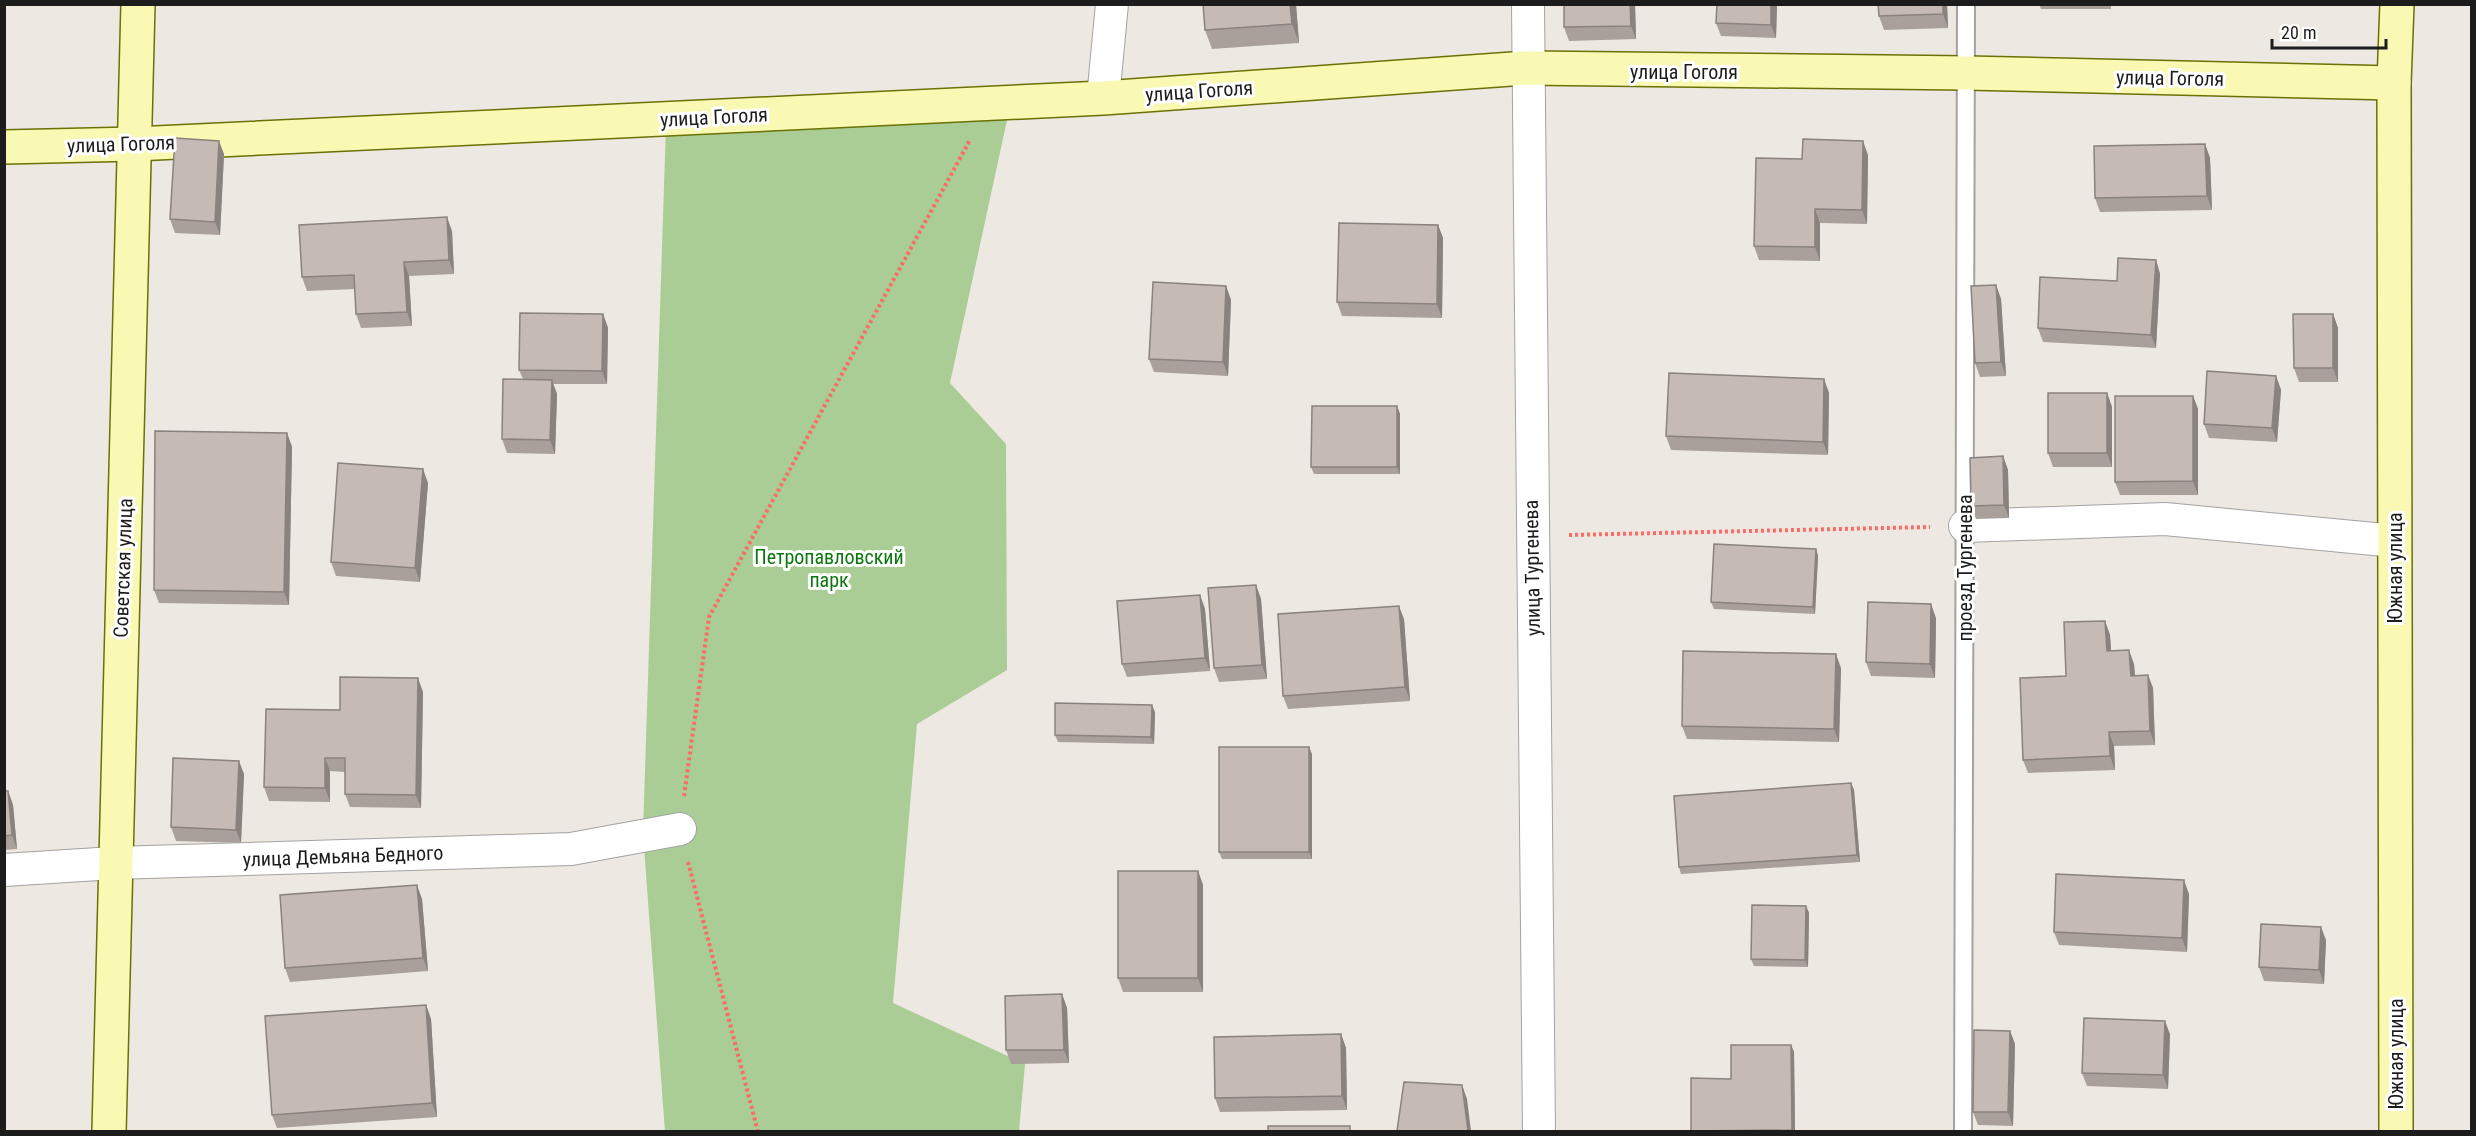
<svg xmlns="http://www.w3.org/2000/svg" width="2476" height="1136" font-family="'Roboto Condensed',sans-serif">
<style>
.forest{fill:#a9cd95}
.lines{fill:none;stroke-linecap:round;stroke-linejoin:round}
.lane-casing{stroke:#a3a3a3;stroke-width:20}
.street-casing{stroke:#a3a3a3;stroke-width:34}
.secondary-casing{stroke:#6b7104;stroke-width:36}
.path{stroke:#fa6c65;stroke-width:4;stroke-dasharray:3 3;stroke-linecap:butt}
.lane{stroke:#fff;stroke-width:16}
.street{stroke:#fff;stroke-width:32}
.secondary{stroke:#f9f9b3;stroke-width:33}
.wall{fill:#a9a09b}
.shaded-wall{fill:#8a827e}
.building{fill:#c5bab4;stroke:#8a827e;stroke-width:1.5}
.labels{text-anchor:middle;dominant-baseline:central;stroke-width:6;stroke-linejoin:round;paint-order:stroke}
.street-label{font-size:20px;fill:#1c1c1c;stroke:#fff}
.park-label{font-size:20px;fill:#0b780e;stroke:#fff}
</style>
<rect width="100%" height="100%" fill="#ede8e1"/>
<path class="forest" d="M 1009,111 L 950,383 L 1006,444 L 1007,670 L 917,724 L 893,1003 L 1025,1064 L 1019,1131 L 665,1132 L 643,833 L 666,125 Z"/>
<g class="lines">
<defs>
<path id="lane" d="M 1963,1132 L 1966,4"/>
<g id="street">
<path d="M 1528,4 L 1539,1132"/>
<path d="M 1103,98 L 1112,4"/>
<path d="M 1965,526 L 2165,519 L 2395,541"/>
<path d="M 4,870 L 114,863 L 571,849 L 680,829"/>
</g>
<g id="secondary">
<path d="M 4,147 L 135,144 L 1103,98 L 1527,68 L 1967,73 L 2394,83"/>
<path d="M 109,1132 L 138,4"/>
<path d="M 2396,1132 L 2394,83 L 2397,4"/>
</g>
</defs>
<use href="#lane" class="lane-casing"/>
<use href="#street" class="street-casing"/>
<use href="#secondary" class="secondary-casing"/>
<g class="path">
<path d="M 1569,535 L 1930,527"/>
<path d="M 684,796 L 709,617 L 970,140"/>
<path d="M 688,862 L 758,1132"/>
</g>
<use href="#lane" class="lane"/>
<use href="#street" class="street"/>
<use href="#secondary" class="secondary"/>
</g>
<g class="wall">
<path d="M 1203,4 L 1296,4 L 1299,43 L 1212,49 L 1205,30 Z"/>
<path d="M 1564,4 L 1635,4 L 1636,39 L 1569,41 L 1564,27 Z"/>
<path d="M 1717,4 L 1777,4 L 1776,38 L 1721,36 L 1716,23 Z"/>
<path d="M 1878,4 L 1947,4 L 1948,28 L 1884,30 L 1879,16 Z"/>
<path d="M 2039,4 L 2111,4 L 2111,9 L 2041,9 Z"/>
<path d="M 2205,144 L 2210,158 L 2212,210 L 2100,212 L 2095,198 Z"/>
<path d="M 224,154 L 220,235 L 175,233 L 170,219 Z"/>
<path d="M 1868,155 L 1867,224 L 1820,223 L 1820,261 L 1759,260 L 1754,246 L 1802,159 Z"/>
<path d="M 1438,225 L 1443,238 L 1442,318 L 1342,316 L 1337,302 Z"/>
<path d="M 452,231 L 454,274 L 409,276 L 412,326 L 361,328 L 356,314 L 355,289 L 307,291 L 302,277 Z"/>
<path d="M 2156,260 L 2160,274 L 2156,348 L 2043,342 L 2038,328 Z"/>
<path d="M 1996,285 L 2001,299 L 2006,376 L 1980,377 L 1975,363 Z"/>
<path d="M 1226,286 L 1231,300 L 1228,376 L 1154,372 L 1149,359 Z"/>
<path d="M 603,314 L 608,328 L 607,384 L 553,384 L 557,394 L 555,454 L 507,453 L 502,439 L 523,379 L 519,370 Z"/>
<path d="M 2333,314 L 2338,328 L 2338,382 L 2299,382 L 2294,368 Z"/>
<path d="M 2276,376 L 2281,390 L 2277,442 L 2209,438 L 2204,424 Z"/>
<path d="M 1824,379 L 1829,393 L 1828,455 L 1671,450 L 1666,436 Z"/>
<path d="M 2107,393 L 2112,407 L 2112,467 L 2053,467 L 2048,453 Z"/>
<path d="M 2193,396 L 2198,409 L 2198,495 L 2120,495 L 2115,482 Z"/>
<path d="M 1397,406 L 1400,414 L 1400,474 L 1314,474 L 1311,467 Z"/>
<path d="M 287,433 L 292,447 L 289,605 L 159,603 L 154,590 Z"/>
<path d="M 2003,456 L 2008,470 L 2009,518 L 1976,519 L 1971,506 Z"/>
<path d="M 428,483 L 420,582 L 336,576 L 331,562 Z"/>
<path d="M 1816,549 L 1818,556 L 1815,614 L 1714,609 L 1711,602 Z"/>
<path d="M 1256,585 L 1261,599 L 1267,679 L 1219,682 L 1214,668 Z"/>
<path d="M 1200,595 L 1205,609 L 1210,671 L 1127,677 L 1122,664 Z"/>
<path d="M 1936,618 L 1935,678 L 1871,676 L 1866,662 Z"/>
<path d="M 1404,619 L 1410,701 L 1288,709 L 1283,696 Z"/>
<path d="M 2105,621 L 2110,635 L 2111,651 L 2134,664 L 2135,675 L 2148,675 L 2153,688 L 2155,745 L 2114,746 L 2115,770 L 2028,773 L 2023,760 L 2066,676 Z"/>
<path d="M 1841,668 L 1839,742 L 1687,739 L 1682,726 Z"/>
<path d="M 423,692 L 421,808 L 350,807 L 345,794 L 345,772 L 330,771 L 330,802 L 269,801 L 264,787 L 340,710 Z"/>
<path d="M 1155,712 L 1154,744 L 1058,742 L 1055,735 Z"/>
<path d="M 1312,754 L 1312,859 L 1222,859 L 1219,852 Z"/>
<path d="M 244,774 L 241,843 L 176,841 L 171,827 Z"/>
<path d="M 1851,783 L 1854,790 L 1860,862 L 1681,874 L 1679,867 Z"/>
<path d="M 4,791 L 8,791 L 13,805 L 17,849 L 4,850 Z"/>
<path d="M 1198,871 L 1203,885 L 1203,992 L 1123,992 L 1118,978 Z"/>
<path d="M 2189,894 L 2187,952 L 2059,945 L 2054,932 Z"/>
<path d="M 422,899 L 428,971 L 290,982 L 285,968 Z"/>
<path d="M 1806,906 L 1809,913 L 1808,967 L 1754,966 L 1751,959 Z"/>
<path d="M 2326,940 L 2324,984 L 2264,981 L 2259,967 Z"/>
<path d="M 1062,994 L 1067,1008 L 1069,1063 L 1011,1064 L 1006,1050 Z"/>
<path d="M 426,1005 L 431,1019 L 437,1117 L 277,1128 L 272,1115 Z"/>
<path d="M 2010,1031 L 2015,1044 L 2013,1126 L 1978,1125 L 1973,1112 Z"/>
<path d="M 1341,1034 L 1346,1048 L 1347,1110 L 1220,1112 L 1215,1098 Z"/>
<path d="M 2170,1034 L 2168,1089 L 2087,1086 L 2082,1073 Z"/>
<path d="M 1791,1045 L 1794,1052 L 1795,1131 L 1692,1131 L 1691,1078 L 1731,1079 Z"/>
</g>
<g class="shaded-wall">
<path d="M 1290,4 L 1296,4 L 1299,43 L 1292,24 Z"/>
<path d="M 1630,4 L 1635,4 L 1636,39 L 1631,26 Z"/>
<path d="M 1771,4 L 1777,4 L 1776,38 L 1771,25 Z"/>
<path d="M 1943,4 L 1947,4 L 1948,28 L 1943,14 Z"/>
<path d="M 219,141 L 224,154 L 220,235 L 215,222 Z"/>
<path d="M 1863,141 L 1868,155 L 1867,224 L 1862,210 Z"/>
<path d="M 2205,144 L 2210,158 L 2212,210 L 2207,196 Z"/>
<path d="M 1815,209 L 1820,223 L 1820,261 L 1815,247 Z"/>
<path d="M 447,217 L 452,231 L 454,274 L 449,260 Z"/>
<path d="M 1438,225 L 1443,238 L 1442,318 L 1437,304 Z"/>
<path d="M 2156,260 L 2160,274 L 2156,348 L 2151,335 Z"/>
<path d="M 404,262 L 409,276 L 412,326 L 407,312 Z"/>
<path d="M 1996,285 L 2001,299 L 2006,376 L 2001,362 Z"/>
<path d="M 1226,286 L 1231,300 L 1228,376 L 1223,362 Z"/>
<path d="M 603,314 L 608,328 L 607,384 L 602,371 Z"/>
<path d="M 2333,314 L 2338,328 L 2338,382 L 2333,368 Z"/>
<path d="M 2276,376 L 2281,390 L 2277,442 L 2272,428 Z"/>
<path d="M 1824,379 L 1829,393 L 1828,455 L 1823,442 Z"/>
<path d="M 552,380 L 557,394 L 555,454 L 550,440 Z"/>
<path d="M 2107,393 L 2112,407 L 2112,467 L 2107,453 Z"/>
<path d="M 2193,396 L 2198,409 L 2198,495 L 2193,481 Z"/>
<path d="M 1397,406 L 1400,414 L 1400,474 L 1397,467 Z"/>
<path d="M 287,433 L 292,447 L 289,605 L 284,592 Z"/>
<path d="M 2003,456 L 2008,470 L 2009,518 L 2004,505 Z"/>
<path d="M 423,469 L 428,483 L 420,582 L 415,568 Z"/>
<path d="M 1816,549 L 1818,556 L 1815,614 L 1813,607 Z"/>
<path d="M 1256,585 L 1261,599 L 1267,679 L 1262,665 Z"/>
<path d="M 1200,595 L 1205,609 L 1210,671 L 1205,658 Z"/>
<path d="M 1931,604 L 1936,618 L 1935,678 L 1930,664 Z"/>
<path d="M 1399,606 L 1404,619 L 1410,701 L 1405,687 Z"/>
<path d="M 2105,621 L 2110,635 L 2112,664 L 2107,651 Z"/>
<path d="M 2129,650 L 2134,664 L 2136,689 L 2131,676 Z"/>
<path d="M 1836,654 L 1841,668 L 1839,742 L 1834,729 Z"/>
<path d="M 2148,675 L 2153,688 L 2155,745 L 2150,731 Z"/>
<path d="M 418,678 L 423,692 L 421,808 L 416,795 Z"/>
<path d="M 1152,705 L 1155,712 L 1154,744 L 1151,737 Z"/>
<path d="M 2109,732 L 2114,746 L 2115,770 L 2110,756 Z"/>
<path d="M 1309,747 L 1312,754 L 1312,859 L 1309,852 Z"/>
<path d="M 325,758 L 330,771 L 330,802 L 325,788 Z"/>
<path d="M 239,761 L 244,774 L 241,843 L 236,830 Z"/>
<path d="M 1851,783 L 1854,790 L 1860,862 L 1857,855 Z"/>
<path d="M 8,791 L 13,805 L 17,849 L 12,835 Z"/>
<path d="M 1198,871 L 1203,885 L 1203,992 L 1198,978 Z"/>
<path d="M 2184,880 L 2189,894 L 2187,952 L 2182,938 Z"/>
<path d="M 417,885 L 422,899 L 428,971 L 423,958 Z"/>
<path d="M 1806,906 L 1809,913 L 1808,967 L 1805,960 Z"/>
<path d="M 2321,927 L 2326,940 L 2324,984 L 2319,970 Z"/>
<path d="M 1062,994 L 1067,1008 L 1069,1063 L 1064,1050 Z"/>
<path d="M 426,1005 L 431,1019 L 437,1117 L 432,1103 Z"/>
<path d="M 2165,1021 L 2170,1034 L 2168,1089 L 2163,1075 Z"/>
<path d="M 2010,1031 L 2015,1044 L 2013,1126 L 2008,1112 Z"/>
<path d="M 1341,1034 L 1346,1048 L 1347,1110 L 1342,1096 Z"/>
<path d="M 1791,1045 L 1794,1052 L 1795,1131 L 1793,1131 L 1792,1130 Z"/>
<path d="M 1462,1085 L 1467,1099 L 1471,1131 L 1468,1131 Z"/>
</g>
<g class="building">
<path d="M 1203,4 L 1290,4 L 1292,24 L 1205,30 Z"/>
<path d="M 1564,4 L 1630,4 L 1631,26 L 1564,27 Z"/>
<path d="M 1717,4 L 1771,4 L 1771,25 L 1716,23 Z"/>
<path d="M 1878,4 L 1943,4 L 1943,14 L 1879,16 Z"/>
<path d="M 175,138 L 219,141 L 215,222 L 170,219 Z"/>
<path d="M 1803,139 L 1863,141 L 1862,210 L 1815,209 L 1815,247 L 1754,246 L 1756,158 L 1802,159 Z"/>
<path d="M 2205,144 L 2207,196 L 2095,198 L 2094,146 Z"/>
<path d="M 447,217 L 449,260 L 404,262 L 407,312 L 356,314 L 354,275 L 302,277 L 299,225 Z"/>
<path d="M 1339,223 L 1438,225 L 1437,304 L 1337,302 Z"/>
<path d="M 2118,258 L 2156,260 L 2151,335 L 2038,328 L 2040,277 L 2117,281 Z"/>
<path d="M 1153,282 L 1226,286 L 1223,362 L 1149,359 Z"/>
<path d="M 1996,285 L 2001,362 L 1975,363 L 1971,286 Z"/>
<path d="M 520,313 L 603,314 L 602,371 L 519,370 Z"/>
<path d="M 2293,314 L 2333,314 L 2333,368 L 2294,368 Z"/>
<path d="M 2207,371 L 2276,376 L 2272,428 L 2204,424 Z"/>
<path d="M 1669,373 L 1824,379 L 1823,442 L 1666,436 Z"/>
<path d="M 503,379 L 552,380 L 550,440 L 502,439 Z"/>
<rect x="2048" y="393" width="59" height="60"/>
<path d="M 2115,396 L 2193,396 L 2193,481 L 2115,482 Z"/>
<path d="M 1312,406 L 1397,406 L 1397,467 L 1311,467 Z"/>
<path d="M 155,431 L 287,433 L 284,592 L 154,590 Z"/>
<path d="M 2003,456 L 2004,505 L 1971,506 L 1970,458 Z"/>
<path d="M 338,463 L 423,469 L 415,568 L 331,562 Z"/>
<path d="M 1714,544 L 1816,549 L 1813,607 L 1711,602 Z"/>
<path d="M 1256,585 L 1262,665 L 1214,668 L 1208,588 Z"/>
<path d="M 1200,595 L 1205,658 L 1122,664 L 1117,601 Z"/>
<path d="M 1868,602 L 1931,604 L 1930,664 L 1866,662 Z"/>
<path d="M 1399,606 L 1405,687 L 1283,696 L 1278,614 Z"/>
<path d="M 2105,621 L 2107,651 L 2129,650 L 2131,676 L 2148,675 L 2150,731 L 2109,732 L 2110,756 L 2023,760 L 2020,678 L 2066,676 L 2064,622 Z"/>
<path d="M 1683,651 L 1836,654 L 1834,729 L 1682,726 Z"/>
<path d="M 340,677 L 418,678 L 416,795 L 345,794 L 345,758 L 325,758 L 325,788 L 264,787 L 266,709 L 340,710 Z"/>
<path d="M 1055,703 L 1152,705 L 1151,737 L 1055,735 Z"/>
<rect x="1219" y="747" width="90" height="105"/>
<path d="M 173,758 L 239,761 L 236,830 L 171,827 Z"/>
<path d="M 1851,783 L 1857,855 L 1679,867 L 1674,796 Z"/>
<path d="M 4,791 L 8,791 L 12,835 L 4,836 Z"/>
<rect x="1118" y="871" width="80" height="107"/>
<path d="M 2056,874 L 2184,880 L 2182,938 L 2054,932 Z"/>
<path d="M 417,885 L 423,958 L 285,968 L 280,895 Z"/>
<path d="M 1752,905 L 1806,906 L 1805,960 L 1751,959 Z"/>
<path d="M 2261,924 L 2321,927 L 2319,970 L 2259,967 Z"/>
<path d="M 1062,994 L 1064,1050 L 1006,1050 L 1005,996 Z"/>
<path d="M 426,1005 L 432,1103 L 272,1115 L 265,1016 Z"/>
<path d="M 2084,1018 L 2165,1021 L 2163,1075 L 2082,1073 Z"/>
<path d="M 1974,1030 L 2010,1031 L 2008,1112 L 1973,1112 Z"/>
<path d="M 1341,1034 L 1342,1096 L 1215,1098 L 1214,1037 Z"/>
<path d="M 1731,1045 L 1791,1045 L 1792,1130 L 1691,1131 L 1691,1078 L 1731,1079 Z"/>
<path d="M 1404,1082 L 1462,1085 L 1468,1131 L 1397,1131 Z"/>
<rect x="1268" y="1126" width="82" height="5"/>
</g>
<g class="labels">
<g class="street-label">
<text x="1684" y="72">улица Гоголя</text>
<text transform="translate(2170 78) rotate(1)">улица Гоголя</text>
<text transform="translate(1199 91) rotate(-4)">улица Гоголя</text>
<text transform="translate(714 117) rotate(-3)">улица Гоголя</text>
<text transform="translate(121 144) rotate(-2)">улица Гоголя</text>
<text transform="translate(123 568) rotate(-88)">Советская улица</text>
<text transform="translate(1532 568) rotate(-91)">улица Тургенева</text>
<text transform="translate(1965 568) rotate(-90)">проезд Тургенева</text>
<text transform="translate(2395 568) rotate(-90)">Южная улица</text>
<text transform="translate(343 856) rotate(-2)">улица Демьяна Бедного</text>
<text transform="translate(2396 1054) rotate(-90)">Южная улица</text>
</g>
<g class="park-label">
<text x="829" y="557">Петропавловский<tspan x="829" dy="23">парк</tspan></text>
</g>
</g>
<rect width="2476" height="1136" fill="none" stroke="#1c1c1c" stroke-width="12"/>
<path d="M2272 39v9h114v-9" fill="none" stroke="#1c1c1c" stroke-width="3"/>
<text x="2281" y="39" font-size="18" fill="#1c1c1c" stroke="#ffffff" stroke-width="4.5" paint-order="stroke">20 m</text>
</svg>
